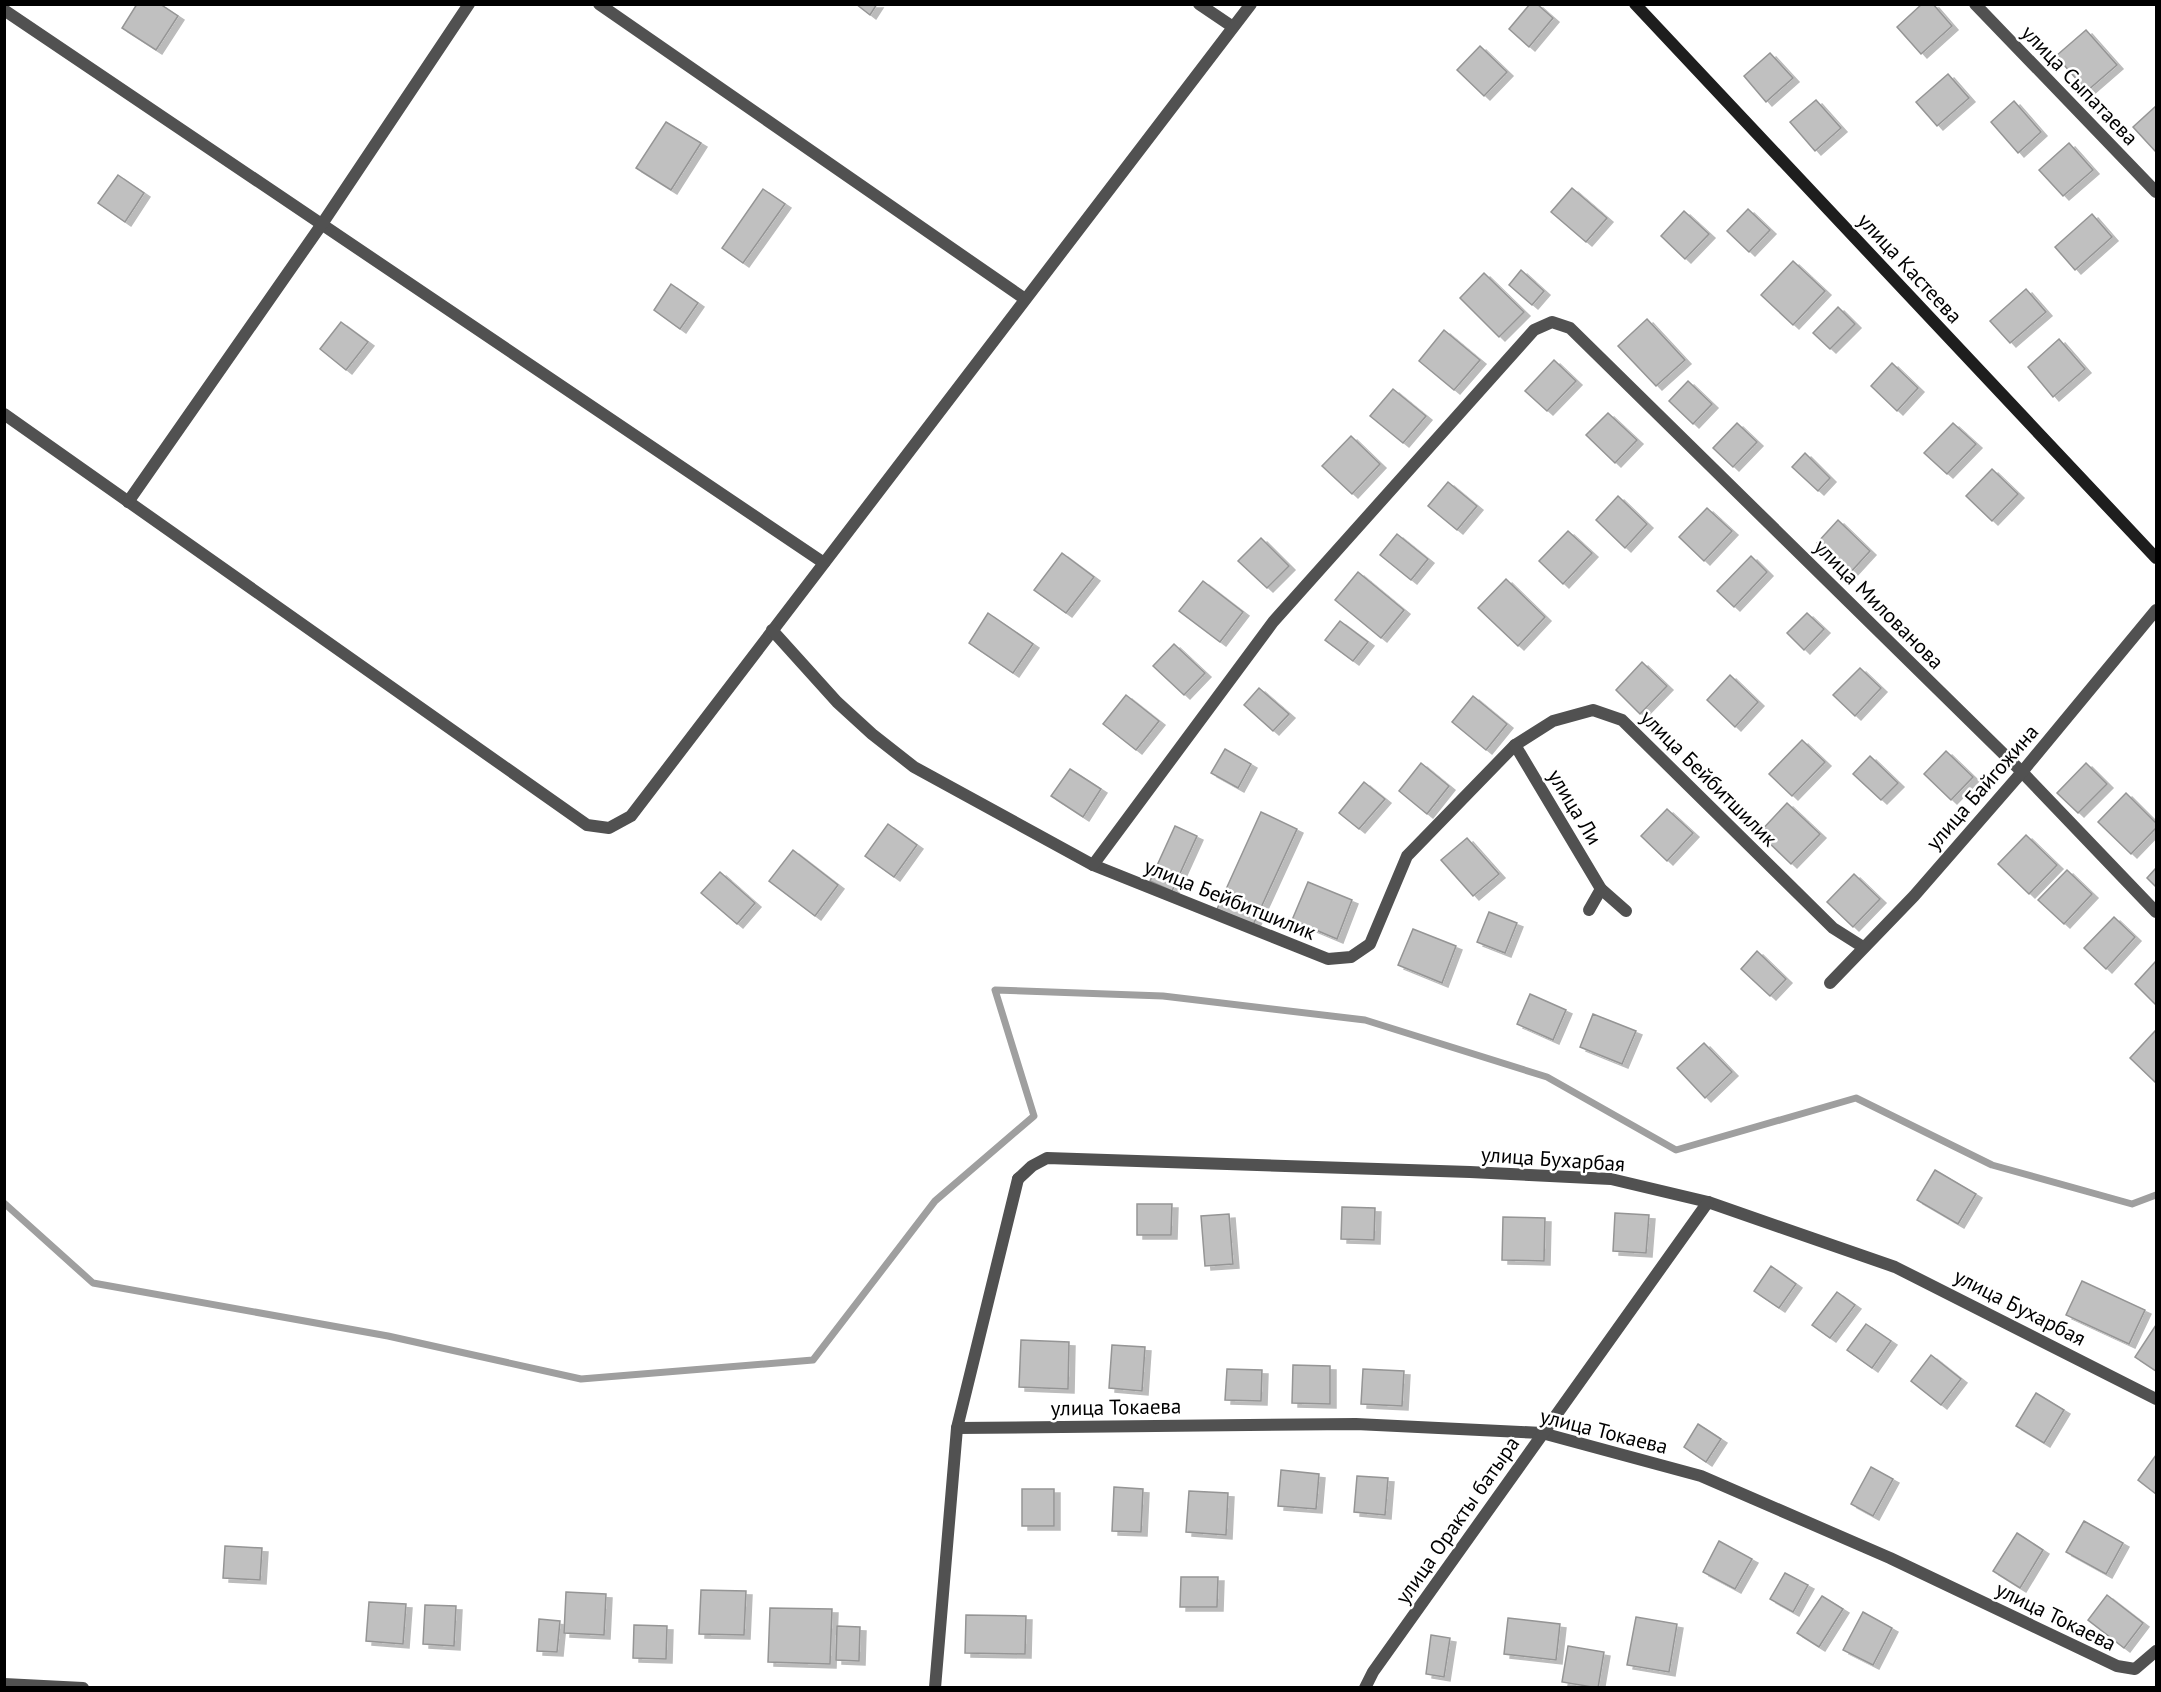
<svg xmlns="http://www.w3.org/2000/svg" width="2161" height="1692" font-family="'PT Sans',sans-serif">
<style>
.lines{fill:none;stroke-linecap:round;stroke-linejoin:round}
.stream{stroke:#9f9f9f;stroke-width:7}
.building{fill:#c0c0c0;stroke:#959595;stroke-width:1.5;filter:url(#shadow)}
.lane{stroke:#515151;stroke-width:12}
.street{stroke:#515151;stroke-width:12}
.secondary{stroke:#1e1e1e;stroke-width:12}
.labels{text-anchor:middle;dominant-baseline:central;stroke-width:5;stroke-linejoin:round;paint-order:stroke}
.street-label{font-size:21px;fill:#000;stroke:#fff}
</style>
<defs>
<filter id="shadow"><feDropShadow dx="6" dy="4" stdDeviation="0" flood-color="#0004"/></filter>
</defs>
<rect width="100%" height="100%" fill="#fff"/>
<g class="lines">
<path class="stream" d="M 4,1203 L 93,1283 L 388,1336 L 581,1379 L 813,1360 L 935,1201 L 1034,1116 L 995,990 L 1163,996 L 1365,1020 L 1547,1077 L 1676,1150 L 1856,1098 L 1992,1165 L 2132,1204 L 2156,1195"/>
</g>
<g class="building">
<path d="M 137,4 L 160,4 L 178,16 L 156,50 L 122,28 Z"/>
<path d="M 856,4 L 877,4 L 870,15 Z"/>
<path d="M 1530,4 L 1537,4 L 1553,18 L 1529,47 L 1509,29 Z"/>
<path d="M 1922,4 L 1933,4 L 1952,26 L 1921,54 L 1897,27 Z"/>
<path d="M 2086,30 L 2117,65 L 2087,91 L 2056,56 Z"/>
<path d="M 1480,46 L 1507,72 L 1484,96 L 1457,70 Z"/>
<path d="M 1770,53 L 1793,78 L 1766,102 L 1744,76 Z"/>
<path d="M 1948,74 L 1969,98 L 1937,126 L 1916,102 Z"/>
<path d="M 1816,100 L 1841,128 L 1815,151 L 1790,122 Z"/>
<path d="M 2014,101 L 2041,132 L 2018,153 L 1991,122 Z"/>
<path d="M 2156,106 L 2156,150 L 2155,151 L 2133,127 Z"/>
<path d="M 666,122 L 701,143 L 671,190 L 636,168 Z"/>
<path d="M 2069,143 L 2093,170 L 2063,196 L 2039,170 Z"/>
<path d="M 118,175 L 144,193 L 125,222 L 98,203 Z"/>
<path d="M 1572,188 L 1607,218 L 1586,242 L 1551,212 Z"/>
<path d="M 763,189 L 785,204 L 743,263 L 722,248 Z"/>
<path d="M 1748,209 L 1770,230 L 1749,252 L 1727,231 Z"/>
<path d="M 1684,211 L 1709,234 L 1685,259 L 1661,236 Z"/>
<path d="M 2092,214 L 2112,237 L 2075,270 L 2055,247 Z"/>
<path d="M 1793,261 L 1825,291 L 1793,325 L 1761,295 Z"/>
<path d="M 1521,270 L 1544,291 L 1532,305 L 1509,285 Z"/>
<path d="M 1484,273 L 1524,312 L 1499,337 L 1460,298 Z"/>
<path d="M 671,284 L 698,303 L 680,329 L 654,310 Z"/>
<path d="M 2026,289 L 2046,312 L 2010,343 L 1990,321 Z"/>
<path d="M 1838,307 L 1855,324 L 1830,349 L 1813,333 Z"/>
<path d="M 1647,319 L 1685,360 L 1656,386 L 1618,346 Z"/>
<path d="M 341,322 L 368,342 L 346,370 L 320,349 Z"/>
<path d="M 1444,330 L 1480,360 L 1454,390 L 1419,361 Z"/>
<path d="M 2059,339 L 2085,369 L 2053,397 L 2028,367 Z"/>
<path d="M 1554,360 L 1576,381 L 1547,411 L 1525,391 Z"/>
<path d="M 1892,363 L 1918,388 L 1897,411 L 1871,386 Z"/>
<path d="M 1688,381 L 1712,404 L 1693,424 L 1669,401 Z"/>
<path d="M 1393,389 L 1426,416 L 1403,443 L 1370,416 Z"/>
<path d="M 1608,413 L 1637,440 L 1615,463 L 1586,435 Z"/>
<path d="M 1737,423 L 1757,442 L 1733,467 L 1713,448 Z"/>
<path d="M 1953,423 L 1976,444 L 1947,474 L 1924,453 Z"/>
<path d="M 1351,436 L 1380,464 L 1352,494 L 1322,466 Z"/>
<path d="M 1805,453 L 1830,478 L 1818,491 L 1792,467 Z"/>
<path d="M 1992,469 L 2018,494 L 1992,521 L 1966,496 Z"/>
<path d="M 1448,482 L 1477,506 L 1457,530 L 1428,506 Z"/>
<path d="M 1618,496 L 1647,524 L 1625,548 L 1596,520 Z"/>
<path d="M 1707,508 L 1732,531 L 1704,561 L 1679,537 Z"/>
<path d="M 1838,520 L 1870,551 L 1849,574 L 1817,543 Z"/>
<path d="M 1568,531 L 1592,553 L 1563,584 L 1539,561 Z"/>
<path d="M 1397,534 L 1428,559 L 1411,580 L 1380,555 Z"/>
<path d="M 1261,538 L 1289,566 L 1267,588 L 1238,561 Z"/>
<path d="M 1062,553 L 1094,577 L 1066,613 L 1034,590 Z"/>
<path d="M 1751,556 L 1767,572 L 1734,607 L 1717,591 Z"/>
<path d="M 1358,572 L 1404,610 L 1381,638 L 1335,600 Z"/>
<path d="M 1506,579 L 1545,617 L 1518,646 L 1478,608 Z"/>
<path d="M 1203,581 L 1243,612 L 1220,642 L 1179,611 Z"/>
<path d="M 988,613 L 1033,644 L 1013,673 L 969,643 Z"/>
<path d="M 1807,613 L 1824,629 L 1804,650 L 1787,633 Z"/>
<path d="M 1340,621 L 1368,642 L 1353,661 L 1325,640 Z"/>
<path d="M 1174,644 L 1205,673 L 1184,695 L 1153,666 Z"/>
<path d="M 1642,662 L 1667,686 L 1640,714 L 1616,690 Z"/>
<path d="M 1860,668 L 1881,688 L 1855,716 L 1833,695 Z"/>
<path d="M 1730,675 L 1758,702 L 1735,727 L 1707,700 Z"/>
<path d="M 1259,688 L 1289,714 L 1273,731 L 1244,705 Z"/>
<path d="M 1126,695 L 1159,721 L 1136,750 L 1103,724 Z"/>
<path d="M 1473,696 L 1507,724 L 1486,750 L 1452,722 Z"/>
<path d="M 1802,740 L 1825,762 L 1792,796 L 1769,774 Z"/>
<path d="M 1225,749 L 1251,764 L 1238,788 L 1211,773 Z"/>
<path d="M 1946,751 L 1973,777 L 1951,800 L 1924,774 Z"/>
<path d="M 1870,756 L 1898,783 L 1881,800 L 1853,774 Z"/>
<path d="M 1421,763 L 1449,786 L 1427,814 L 1399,791 Z"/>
<path d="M 2086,763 L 2107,784 L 2078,813 L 2057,793 Z"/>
<path d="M 1070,769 L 1101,789 L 1083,817 L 1051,796 Z"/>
<path d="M 1364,782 L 1385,799 L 1359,829 L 1339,813 Z"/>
<path d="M 2126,793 L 2156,823 L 2156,828 L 2131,854 L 2098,822 Z"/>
<path d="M 1787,803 L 1820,834 L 1791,864 L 1759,833 Z"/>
<path d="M 1667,809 L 1693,833 L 1667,861 L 1641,836 Z"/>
<path d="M 1261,812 L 1297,829 L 1253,925 L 1217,909 Z"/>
<path d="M 888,824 L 917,845 L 894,877 L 865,856 Z"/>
<path d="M 1175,826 L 1197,836 L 1172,891 L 1150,881 Z"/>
<path d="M 2026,835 L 2057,865 L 2029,894 L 1998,864 Z"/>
<path d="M 1467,838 L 1499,874 L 1473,896 L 1441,860 Z"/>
<path d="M 793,850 L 838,885 L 815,916 L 769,881 Z"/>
<path d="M 2156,868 L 2156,887 L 2147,878 Z"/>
<path d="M 2067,870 L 2092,894 L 2064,924 L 2038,900 Z"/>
<path d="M 720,872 L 755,903 L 737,924 L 701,893 Z"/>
<path d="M 1854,874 L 1880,899 L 1853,927 L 1827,902 Z"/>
<path d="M 1308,882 L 1352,900 L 1337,939 L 1292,920 Z"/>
<path d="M 1489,912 L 1517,923 L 1505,953 L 1477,942 Z"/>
<path d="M 2114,917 L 2135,937 L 2106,969 L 2084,948 Z"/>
<path d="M 1413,929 L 1456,946 L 1442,983 L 1398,965 Z"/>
<path d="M 1757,951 L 1786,979 L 1770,996 L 1741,969 Z"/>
<path d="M 2156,961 L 2156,1005 L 2135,984 Z"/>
<path d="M 1530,994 L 1566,1010 L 1553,1040 L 1517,1024 Z"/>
<path d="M 1593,1014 L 1636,1031 L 1622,1064 L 1580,1047 Z"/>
<path d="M 2156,1030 L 2156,1080 L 2155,1082 L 2130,1058 Z"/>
<path d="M 1704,1043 L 1732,1072 L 1705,1098 L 1677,1068 Z"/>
<path d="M 1935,1170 L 1976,1194 L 1958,1224 L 1917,1200 Z"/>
<path d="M 1137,1204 L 1172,1204 L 1171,1235 L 1137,1235 Z"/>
<path d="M 1342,1207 L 1375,1208 L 1374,1240 L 1341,1239 Z"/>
<path d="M 1615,1213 L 1649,1215 L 1646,1253 L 1613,1251 Z"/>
<path d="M 1229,1214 L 1233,1264 L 1205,1266 L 1201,1216 Z"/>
<path d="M 1503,1217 L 1545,1218 L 1544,1261 L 1502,1260 Z"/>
<path d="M 1771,1266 L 1796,1284 L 1779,1308 L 1754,1291 Z"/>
<path d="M 2082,1281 L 2145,1310 L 2129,1344 L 2066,1315 Z"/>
<path d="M 1837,1292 L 1855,1305 L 1830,1338 L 1812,1325 Z"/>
<path d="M 1866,1324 L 1891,1341 L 1872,1368 L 1847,1350 Z"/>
<path d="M 2156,1325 L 2156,1371 L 2135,1357 Z"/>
<path d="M 1021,1340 L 1069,1342 L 1068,1389 L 1019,1387 Z"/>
<path d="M 1112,1345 L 1145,1347 L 1142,1391 L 1109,1388 Z"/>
<path d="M 1931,1355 L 1961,1379 L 1941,1405 L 1911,1381 Z"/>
<path d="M 1293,1365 L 1330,1366 L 1330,1404 L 1292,1403 Z"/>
<path d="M 1227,1369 L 1262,1370 L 1261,1401 L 1225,1400 Z"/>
<path d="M 1363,1369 L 1404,1371 L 1402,1406 L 1361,1404 Z"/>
<path d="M 2036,1393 L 2064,1410 L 2044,1443 L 2016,1426 Z"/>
<path d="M 1698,1424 L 1721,1439 L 1706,1462 L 1684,1447 Z"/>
<path d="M 2156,1455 L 2156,1494 L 2138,1480 Z"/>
<path d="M 1871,1467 L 1893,1479 L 1873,1516 L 1851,1504 Z"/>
<path d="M 1281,1470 L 1319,1474 L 1316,1509 L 1278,1506 Z"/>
<path d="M 1357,1476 L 1388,1478 L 1385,1515 L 1354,1512 Z"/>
<path d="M 1114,1487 L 1143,1489 L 1141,1532 L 1112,1531 Z"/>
<rect x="1022" y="1489" width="32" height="37"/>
<path d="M 1189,1491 L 1228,1493 L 1226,1535 L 1186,1532 Z"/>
<path d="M 2084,1521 L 2123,1543 L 2106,1574 L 2066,1552 Z"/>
<path d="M 2017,1533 L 2043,1550 L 2020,1588 L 1993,1571 Z"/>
<path d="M 1719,1541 L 1752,1559 L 1735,1589 L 1703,1572 Z"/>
<path d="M 225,1546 L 262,1548 L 260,1580 L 223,1578 Z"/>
<path d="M 1785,1573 L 1808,1585 L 1793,1612 L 1770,1599 Z"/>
<path d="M 1181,1577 L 1218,1577 L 1217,1607 L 1180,1607 Z"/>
<path d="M 701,1590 L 746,1591 L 744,1635 L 699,1634 Z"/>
<path d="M 566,1592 L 606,1594 L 604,1635 L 564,1633 Z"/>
<path d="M 2107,1595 L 2143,1623 L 2124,1648 L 2088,1620 Z"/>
<path d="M 1822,1596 L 1843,1609 L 1819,1647 L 1797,1633 Z"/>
<path d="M 369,1602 L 406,1604 L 403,1644 L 366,1641 Z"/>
<path d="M 425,1605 L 456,1606 L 454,1646 L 423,1644 Z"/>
<path d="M 770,1608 L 832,1609 L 830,1664 L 768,1662 Z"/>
<path d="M 1863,1612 L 1892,1628 L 1873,1665 L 1843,1650 Z"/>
<path d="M 966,1615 L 1026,1616 L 1025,1654 L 965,1653 Z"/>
<path d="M 1636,1617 L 1677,1624 L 1669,1672 L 1627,1665 Z"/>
<path d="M 1508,1618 L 1560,1624 L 1556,1660 L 1504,1654 Z"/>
<path d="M 539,1619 L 560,1621 L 557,1652 L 537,1651 Z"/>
<path d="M 634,1625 L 667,1626 L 666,1659 L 633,1658 Z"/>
<path d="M 837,1626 L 860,1627 L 859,1661 L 836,1660 Z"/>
<path d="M 1431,1635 L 1450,1638 L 1444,1677 L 1426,1674 Z"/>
<path d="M 1568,1646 L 1604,1652 L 1598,1688 L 1562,1682 Z"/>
</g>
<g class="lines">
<path class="lane" d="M 935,1688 L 957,1428 L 1018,1179"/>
<g class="street">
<path d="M 599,4 L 1025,299"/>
<path d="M 1199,4 L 1233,27"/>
<path d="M 1975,4 L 2156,192"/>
<path d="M 4,10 L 824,563"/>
<path d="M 4,414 L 587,825 L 609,828 L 631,816 L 1251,4"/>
<path d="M 128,502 L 322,224 L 469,4"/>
<path d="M 772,630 L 837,702 L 872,734 L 914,767 L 1093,865 L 1328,959 L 1351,957 L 1370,944 L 1407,856 L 1515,745 L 1553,721 L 1593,710 L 1622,720 L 1833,928 L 1863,947"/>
<path d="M 1515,745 L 1601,889 L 1626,911"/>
<path d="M 1093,865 L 1273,622 L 1534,330 L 1552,322 L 1570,328 L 2022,772 L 2156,912"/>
<path d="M 1589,910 L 1601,889"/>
<path d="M 1830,983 L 1914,896 L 2022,772 L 2156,610"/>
<path d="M 1018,1179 L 1032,1166 L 1047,1158 L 1470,1172 L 1611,1179 L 1708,1202 L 1895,1267 L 2156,1399"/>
<path d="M 957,1428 L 1356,1424 L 1542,1433 L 1701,1476 L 1890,1558 L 2117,1666 L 2135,1669 L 2156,1651"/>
<path d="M 4,1684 L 83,1688"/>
<path d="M 1365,1688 L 1373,1672 L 1708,1202"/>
</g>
<path class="secondary" d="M 1635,4 L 2156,558"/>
</g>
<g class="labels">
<g class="street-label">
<text transform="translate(2080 85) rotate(46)">улица Сыпатаева</text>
<text transform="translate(1910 268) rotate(47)">улица Кастеева</text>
<text transform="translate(1879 604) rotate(45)">улица Милованова</text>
<text transform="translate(1709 778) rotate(45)">улица Бейбитшилик</text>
<text transform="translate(1982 787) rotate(-49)">улица Байгожина</text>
<text transform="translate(1575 807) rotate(59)">улица Ли</text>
<text transform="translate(1230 899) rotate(22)">улица Бейбитшилик</text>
<text transform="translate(1553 1159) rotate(4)">улица Бухарбая</text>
<text transform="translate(2020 1307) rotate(27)">улица Бухарбая</text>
<text transform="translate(1116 1407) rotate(-1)">улица Токаева</text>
<text transform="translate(1604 1431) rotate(14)">улица Токаева</text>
<text transform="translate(1457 1520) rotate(-55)">улица Оракты батыра</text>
<text transform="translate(2056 1616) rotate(26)">улица Токаева</text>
</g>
</g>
<rect width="2161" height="1692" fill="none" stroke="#000000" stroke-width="12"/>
</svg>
